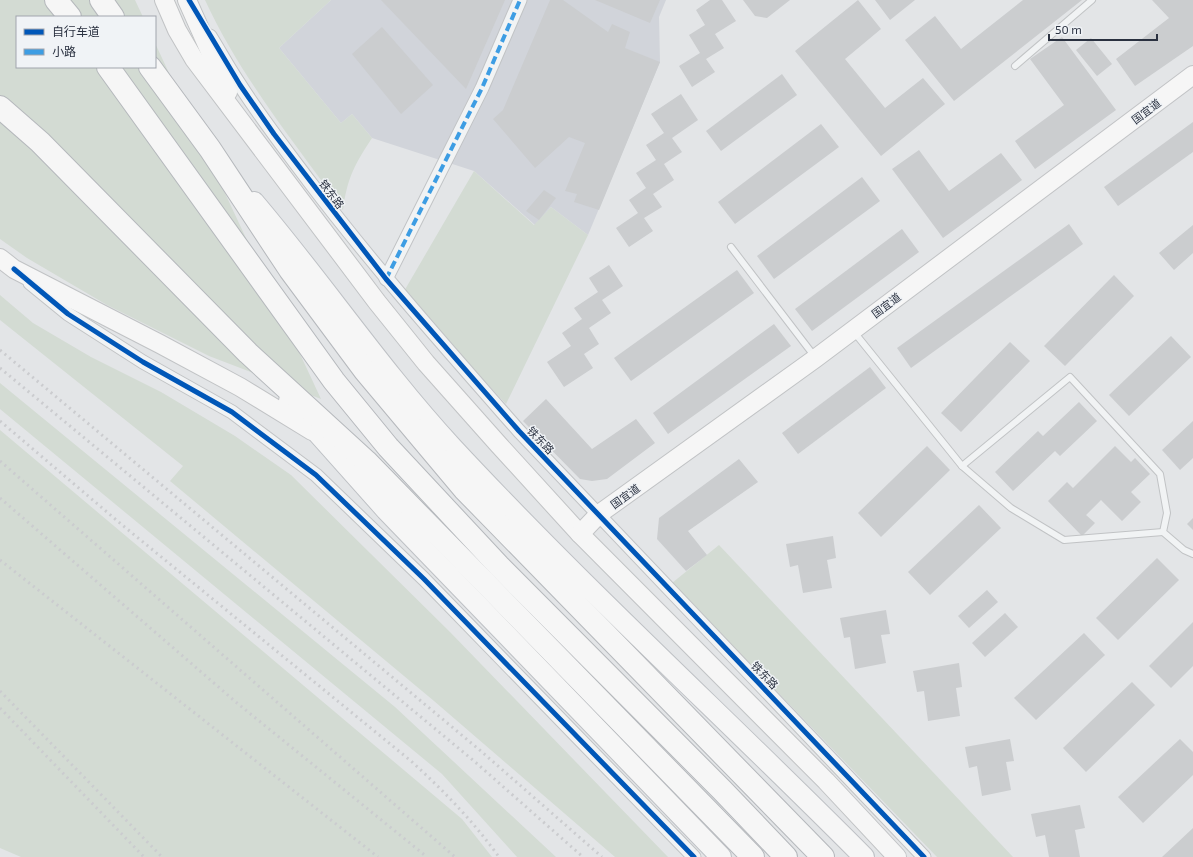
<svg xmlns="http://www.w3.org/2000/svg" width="1193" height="857" font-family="'Exo 2','Noto Sans SC',sans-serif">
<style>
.built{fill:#d1d4da}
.green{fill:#d3dbd3}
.building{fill:#cbcdcf}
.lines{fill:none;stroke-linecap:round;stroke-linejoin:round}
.lane-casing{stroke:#c1c3c5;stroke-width:8}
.street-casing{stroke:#c1c3c5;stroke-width:15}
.secondary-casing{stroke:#c1c3c5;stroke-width:20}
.primary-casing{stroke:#bec1c5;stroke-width:22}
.highway-casing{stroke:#b5b8bc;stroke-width:24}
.lane{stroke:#f1f3f4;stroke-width:6}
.street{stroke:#f1f3f4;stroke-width:13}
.secondary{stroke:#f6f6f6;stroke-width:18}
.primary{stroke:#f6f6f6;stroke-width:20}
.highway{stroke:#f6f6f6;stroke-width:22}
.rail{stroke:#cbcccf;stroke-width:3;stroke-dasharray:2 4;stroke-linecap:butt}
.quiet{stroke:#3d9de3;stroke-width:4;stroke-dasharray:8 4;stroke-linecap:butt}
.cycleway-casing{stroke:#f0f3f6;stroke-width:8}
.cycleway{stroke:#0057b8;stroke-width:5}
.labels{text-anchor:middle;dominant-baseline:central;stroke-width:3;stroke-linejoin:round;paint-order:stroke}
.street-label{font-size:11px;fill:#2a3140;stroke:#f0f3f6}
</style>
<rect width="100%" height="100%" fill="#e3e5e7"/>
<path class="built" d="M 331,0 L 666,0 L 659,17 L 660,62 L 588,235 L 551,207 L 535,225 L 474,171 L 372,138 L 352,114 L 341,123 L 279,48 Z"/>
<g class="green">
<path d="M 0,0 L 135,0 L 143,17 L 17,17 L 17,67 L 155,67 L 155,43 L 321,399 L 209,356 L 107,305 L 27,258 L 0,239 Z"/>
<path d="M 205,0 L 331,0 L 279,48 L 341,123 L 352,114 L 372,138 C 355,164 347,178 343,210 C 294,142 240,76 205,0 Z"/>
<path d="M 474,171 L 534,225 L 551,207 L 588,235 L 506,404 L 403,293 Z"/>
<path d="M 0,295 L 33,323 L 91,357 L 161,392 L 235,436 L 291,475 L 450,632 L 668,857 L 615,857 L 434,701 L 170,481 L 183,466 L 0,320 Z"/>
<path d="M 0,383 L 395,707 L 556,857 L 517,857 L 442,774 L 0,409 Z"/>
<path d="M 0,430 L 462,819 L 492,857 L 21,857 L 0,848 Z"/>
<path d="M 719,545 L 1013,857 L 937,857 L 672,583 Z"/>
</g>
<g class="building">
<path d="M 381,0 L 505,0 L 466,89 Z"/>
<path d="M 550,0 L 563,0 L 608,32 L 612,24 L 630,32 L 625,48 L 660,62 L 599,210 L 574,202 L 577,194 L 565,191 L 585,143 L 569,137 L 535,168 L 493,119 L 503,110 Z"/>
<path d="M 595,0 L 660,0 L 650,23 Z"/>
<path d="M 710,0 L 722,0 L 736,21 L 715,34 L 724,48 L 706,59 L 715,72 L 692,87 L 679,66 L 700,53 L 689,35 L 705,25 L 696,10 Z"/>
<path d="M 743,0 L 790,0 L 767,18 L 755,16 Z"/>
<path d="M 858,0 L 881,29 L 845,59 L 885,108 L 923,78 L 945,104 L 881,156 L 795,51 Z"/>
<path d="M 875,0 L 915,0 L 890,20 Z"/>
<path d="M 1023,0 L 1082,0 L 954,101 L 905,40 L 935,16 L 961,49 Z"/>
<path d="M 1152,0 L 1193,0 L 1193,46 L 1135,86 L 1116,59 L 1169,18 Z"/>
<path d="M 382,27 L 433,85 L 401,114 L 352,54 Z"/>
<path d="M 1062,37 L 1116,110 L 1035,169 L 1015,141 L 1064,105 L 1030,59 Z"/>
<path d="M 1091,38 L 1112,64 L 1097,76 L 1076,50 Z"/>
<path d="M 782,74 L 797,95 L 721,151 L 706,131 Z"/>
<path d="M 681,94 L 698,120 L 672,138 L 682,152 L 664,164 L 674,180 L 653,194 L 662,207 L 644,218 L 653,231 L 629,247 L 616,228 L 638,213 L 629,200 L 646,188 L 636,173 L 656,160 L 646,145 L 664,133 L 651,114 Z"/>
<path d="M 1193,122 L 1193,152 L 1118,206 L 1104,187 Z"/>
<path d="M 821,124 L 839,147 L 735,224 L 718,202 Z"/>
<path d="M 919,150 L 949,191 L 1001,153 L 1022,180 L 943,238 L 892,169 Z"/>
<path d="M 862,177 L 880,201 L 774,279 L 757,256 Z"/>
<path d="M 544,190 L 556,198 L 539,220 L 526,211 Z"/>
<path d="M 1069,224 L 1083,244 L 911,368 L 897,348 Z"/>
<path d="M 1193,225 L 1193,253 L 1174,270 L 1159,253 Z"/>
<path d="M 902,229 L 919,252 L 812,331 L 795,309 Z"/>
<path d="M 609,265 L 623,286 L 602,300 L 611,313 L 589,328 L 599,344 L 584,354 L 593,368 L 564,387 L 547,362 L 571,346 L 562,333 L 582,319 L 574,308 L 598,292 L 589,278 Z"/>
<path d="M 737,270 L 754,293 L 631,381 L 614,358 Z"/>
<path d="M 1114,275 L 1134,296 L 1065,366 L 1044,346 Z"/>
<path d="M 774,324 L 791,346 L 668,434 L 653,413 Z"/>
<path d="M 1171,336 L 1191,357 L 1129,416 L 1109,395 Z"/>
<path d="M 1010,342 L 1030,361 L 961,432 L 941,413 Z"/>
<path d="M 870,367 L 886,388 L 798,454 L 782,433 Z"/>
<path d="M 546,399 L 592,449 L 636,419 L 655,443 L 607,479 L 592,481 L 580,479 L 523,421 Z"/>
<path d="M 1079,402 L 1097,421 L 1060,456 L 1055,451 L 1013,491 L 995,472 L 1038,431 L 1043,436 Z"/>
<path d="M 1193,421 L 1193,458 L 1180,470 L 1162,450 Z"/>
<path d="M 927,446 L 950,470 L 881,537 L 858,513 Z"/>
<path d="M 1115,446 L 1131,462 L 1135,458 L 1150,474 L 1131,492 L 1141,502 L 1122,521 L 1101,500 L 1086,515 L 1095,523 L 1082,536 L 1048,501 L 1067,482 L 1073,488 Z"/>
<path d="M 739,459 L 758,482 L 688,531 L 707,555 L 686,571 L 657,539 L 659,518 Z"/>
<path d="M 979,505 L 1001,528 L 930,595 L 908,572 Z"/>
<path d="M 1193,518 L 1193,530 L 1187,524 Z"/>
<path d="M 833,536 L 836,558 L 827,560 L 832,588 L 803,593 L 798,565 L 790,567 L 786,544 Z"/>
<path d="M 1157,558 L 1179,580 L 1118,640 L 1096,618 Z"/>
<path d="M 987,590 L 998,602 L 969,628 L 958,616 Z"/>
<path d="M 886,610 L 890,634 L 881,635 L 886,663 L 855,669 L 850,637 L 844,638 L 840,618 Z"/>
<path d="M 1005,613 L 1018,627 L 985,657 L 972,643 Z"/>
<path d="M 1193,622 L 1193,666 L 1171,688 L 1149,666 Z"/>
<path d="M 1084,633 L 1105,655 L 1036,720 L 1014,698 Z"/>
<path d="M 959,663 L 962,687 L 956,688 L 960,716 L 928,721 L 924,691 L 917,692 L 913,671 Z"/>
<path d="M 1132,682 L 1155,705 L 1086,772 L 1063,748 Z"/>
<path d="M 1010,739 L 1014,761 L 1006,762 L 1011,790 L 982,796 L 977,766 L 969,768 L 965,747 Z"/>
<path d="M 1180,739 L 1193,752 L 1193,775 L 1143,823 L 1118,797 Z"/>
<path d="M 1080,805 L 1085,828 L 1075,830 L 1080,857 L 1049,857 L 1045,835 L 1036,837 L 1031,814 Z"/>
<path d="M 1193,828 L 1193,857 L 1162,857 Z"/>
</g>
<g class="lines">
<defs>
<g id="lane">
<path d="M 1015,66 L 1092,0"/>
<path d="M 731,247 L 815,357"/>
<path d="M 854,332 L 962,466 L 1011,508 L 1064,540 L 1163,532"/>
<path d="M 962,466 L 1070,377 L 1160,474 L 1167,513 L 1163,532 L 1184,550 L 1193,554"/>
</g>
<g id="street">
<path d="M 210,36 C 220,52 229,69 240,85 C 261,118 285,149 309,181 C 375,268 447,349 519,431 L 924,857"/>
<path d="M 386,279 L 482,88 L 520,0"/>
<path d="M 30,283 L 68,314 L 143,362 L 232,412 L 316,475 L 424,579 L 694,857"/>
</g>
<g id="secondary">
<path d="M 164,0 L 177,30 L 194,59 L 377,302 L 426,363 L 498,444 L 580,534 L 826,781 L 897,857"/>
<path d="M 187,0 L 228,92"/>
<path d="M 0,258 L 14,269 L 160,344 L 240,387 L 312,431"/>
<path d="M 580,534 L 599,514 L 816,358 L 1193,75"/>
</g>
<g id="primary">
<path d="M 254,202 C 322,282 381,370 452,447 C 584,589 728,720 864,857"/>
<path d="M 289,401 L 386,510 L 721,857"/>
</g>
<g id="highway">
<path d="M 56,0 L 70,17"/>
<path d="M 101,0 L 113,17"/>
<path d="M 108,67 L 334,381 L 388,447 L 499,566 L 722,790 L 786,857"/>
<path d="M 150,67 L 210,149 L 290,270 L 365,371 L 464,489 L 823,857"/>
<path d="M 0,107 L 40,142 L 248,353 L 366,461 L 753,857"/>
</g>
</defs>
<use href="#lane" class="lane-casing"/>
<use href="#street" class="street-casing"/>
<use href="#secondary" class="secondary-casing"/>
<use href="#primary" class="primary-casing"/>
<use href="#highway" class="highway-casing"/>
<use href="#lane" class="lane"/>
<use href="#street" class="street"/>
<use href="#secondary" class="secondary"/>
<use href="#primary" class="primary"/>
<use href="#highway" class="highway"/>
<g class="rail">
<path d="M 0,350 L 482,752 L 602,857"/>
<path d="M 0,368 L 474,761 L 583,857"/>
<path d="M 0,421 L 121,524 L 411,761 C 444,791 473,821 499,857"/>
<path d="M 0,461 L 455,857"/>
<path d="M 0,498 L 237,703 L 427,857"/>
<path d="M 0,560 L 378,857"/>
<path d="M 0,691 L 162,857"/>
<path d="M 0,708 L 144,857"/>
</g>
<path class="quiet" d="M 386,279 L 482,88 L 520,0"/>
<defs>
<g id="cycleway">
<path d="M 189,0 L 240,85 L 274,134 L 386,279 L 519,431 L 924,857"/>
<path d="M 14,269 L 68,314 L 143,362 L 232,412 L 316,475 L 424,579 L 694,857"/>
</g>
</defs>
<use href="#cycleway" class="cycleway-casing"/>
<use href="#cycleway" class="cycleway"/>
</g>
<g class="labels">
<g class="street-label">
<text transform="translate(1146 111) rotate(-37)">国宜道</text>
<text transform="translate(332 194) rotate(53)">铁东路</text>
<text transform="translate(886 305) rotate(-37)">国宜道</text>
<text transform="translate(541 440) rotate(46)">铁东路</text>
<text transform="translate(625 496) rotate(-36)">国宜道</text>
<text transform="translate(765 675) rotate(46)">铁东路</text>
</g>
</g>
<rect x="16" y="16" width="140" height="52" fill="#f0f3f6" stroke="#a1a5ad"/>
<rect x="24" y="29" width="20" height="6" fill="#0057b8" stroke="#a1a5ad"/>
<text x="52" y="36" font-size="12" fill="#2a3140">自行车道</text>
<rect x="24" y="49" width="20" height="6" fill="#3d9de3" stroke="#a1a5ad"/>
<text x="52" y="56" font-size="12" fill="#2a3140">小路</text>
<path d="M1049 34v6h108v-6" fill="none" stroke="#2a3140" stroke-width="2"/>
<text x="1055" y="34" font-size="12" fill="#2a3140" stroke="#f0f3f6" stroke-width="3" paint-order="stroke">50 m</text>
</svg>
